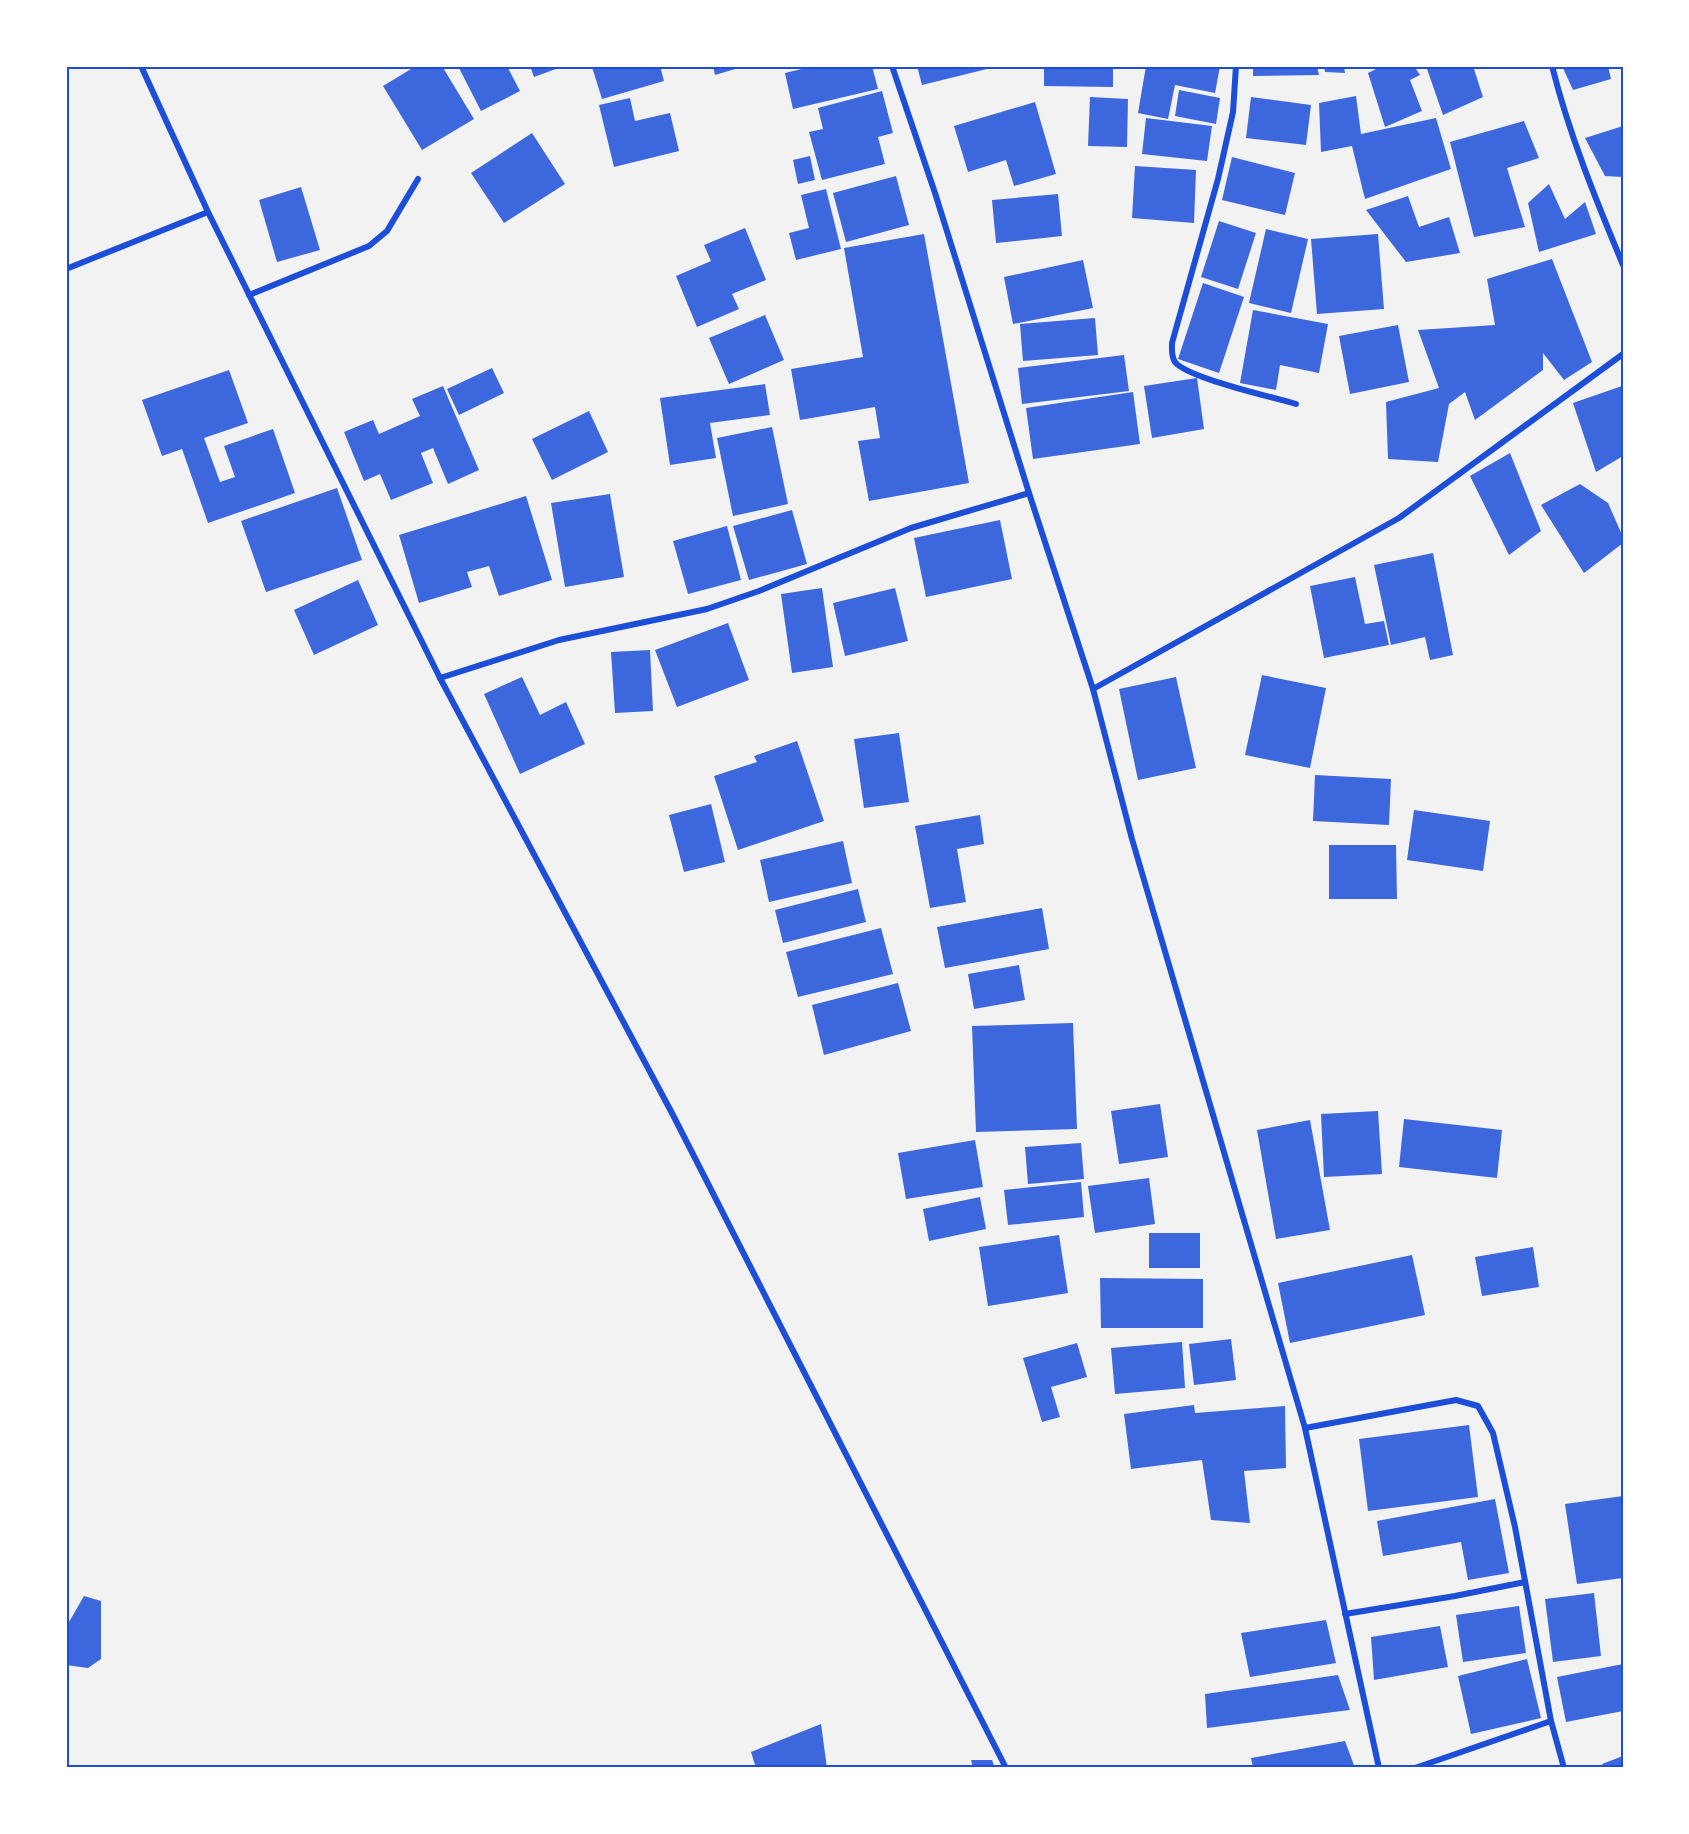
<svg xmlns="http://www.w3.org/2000/svg" width="1689" height="1834" font-family="'Fira Sans Condensed',sans-serif">
<style>
.building{fill:#3d67dc}
.lines{fill:none;stroke-linecap:round;stroke-linejoin:round}
.minor{stroke:#1d4ed8;stroke-width:6}
.neatline{fill:none;stroke:#1d4ed8;stroke-width:2}
</style>
<rect width="100%" height="100%" fill="#f2f2f2"/>
<g class="building">
<path d="M 416,66 L 442,66 L 474,119 L 422,150 L 383,86 Z"/>
<path d="M 458,66 L 507,66 L 520,91 L 481,111 Z"/>
<path d="M 530,66 L 564,66 L 534,77 Z"/>
<path d="M 660,66 L 664,81 L 602,99 L 592,67 Z"/>
<path d="M 713,66 L 742,66 L 742,67 L 715,75 Z"/>
<path d="M 814,66 L 872,66 L 878,89 L 793,109 L 785,73 Z"/>
<path d="M 917,66 L 995,66 L 995,67 L 922,85 Z"/>
<path d="M 1044,66 L 1113,66 L 1113,87 L 1044,86 Z"/>
<path d="M 1146,66 L 1220,66 L 1215,93 L 1175,85 L 1168,119 L 1138,113 Z"/>
<path d="M 1253,66 L 1317,66 L 1319,75 L 1253,76 Z"/>
<path d="M 1324,66 L 1344,66 L 1345,73 L 1325,72 Z"/>
<path d="M 1382,66 L 1414,66 L 1420,75 L 1410,80 L 1422,111 L 1385,127 L 1368,73 Z"/>
<path d="M 1426,66 L 1473,66 L 1483,97 L 1443,115 Z"/>
<path d="M 1562,66 L 1608,66 L 1611,79 L 1573,90 Z"/>
<path d="M 1179,90 L 1220,98 L 1216,124 L 1175,116 Z"/>
<path d="M 882,91 L 893,133 L 878,137 L 885,164 L 822,180 L 809,132 L 823,129 L 818,108 Z"/>
<path d="M 1356,96 L 1361,134 L 1436,118 L 1451,169 L 1365,199 L 1352,146 L 1321,152 L 1319,103 Z"/>
<path d="M 1090,97 L 1128,99 L 1127,147 L 1088,146 Z"/>
<path d="M 1251,97 L 1311,105 L 1306,145 L 1246,138 Z"/>
<path d="M 630,98 L 635,121 L 670,113 L 679,151 L 614,167 L 599,105 Z"/>
<path d="M 1035,102 L 1056,174 L 1014,186 L 1006,160 L 968,172 L 954,126 Z"/>
<path d="M 1146,118 L 1212,126 L 1207,161 L 1142,154 Z"/>
<path d="M 1524,121 L 1539,158 L 1507,168 L 1525,227 L 1474,237 L 1450,142 Z"/>
<path d="M 1623,126 L 1623,177 L 1605,176 L 1585,138 Z"/>
<path d="M 532,133 L 565,184 L 504,223 L 471,173 Z"/>
<path d="M 810,156 L 815,180 L 798,184 L 793,160 Z"/>
<path d="M 1232,157 L 1295,173 L 1285,215 L 1222,200 Z"/>
<path d="M 1135,166 L 1196,170 L 1194,223 L 1132,218 Z"/>
<path d="M 896,176 L 909,225 L 846,242 L 833,193 Z"/>
<path d="M 1549,184 L 1565,219 L 1585,202 L 1596,234 L 1539,252 L 1528,203 Z"/>
<path d="M 301,187 L 320,250 L 277,262 L 259,200 Z"/>
<path d="M 826,189 L 841,249 L 796,260 L 789,233 L 809,228 L 801,195 Z"/>
<path d="M 1058,194 L 1062,236 L 996,243 L 992,200 Z"/>
<path d="M 1408,196 L 1419,227 L 1449,217 L 1460,253 L 1406,262 L 1366,210 Z"/>
<path d="M 1219,221 L 1256,233 L 1238,289 L 1201,277 Z"/>
<path d="M 745,228 L 766,280 L 732,294 L 739,309 L 697,327 L 676,276 L 711,261 L 704,245 Z"/>
<path d="M 1266,229 L 1308,239 L 1291,313 L 1249,303 Z"/>
<path d="M 924,234 L 969,483 L 869,501 L 858,441 L 880,438 L 875,407 L 800,420 L 791,369 L 863,357 L 844,248 Z"/>
<path d="M 1378,234 L 1384,309 L 1317,314 L 1311,239 Z"/>
<path d="M 1552,259 L 1592,362 L 1564,380 L 1543,353 L 1543,370 L 1475,420 L 1465,392 L 1449,404 L 1438,462 L 1388,459 L 1386,402 L 1439,388 L 1418,330 L 1495,325 L 1487,279 Z"/>
<path d="M 1083,260 L 1093,308 L 1013,324 L 1004,277 Z"/>
<path d="M 1203,283 L 1244,297 L 1219,373 L 1178,359 Z"/>
<path d="M 1253,310 L 1328,324 L 1319,373 L 1280,365 L 1276,390 L 1240,383 Z"/>
<path d="M 765,315 L 784,360 L 729,384 L 709,338 Z"/>
<path d="M 1095,318 L 1098,355 L 1023,361 L 1020,324 Z"/>
<path d="M 1398,325 L 1409,382 L 1350,394 L 1339,336 Z"/>
<path d="M 1124,355 L 1129,391 L 1022,404 L 1018,368 Z"/>
<path d="M 492,368 L 504,393 L 459,415 L 447,389 Z"/>
<path d="M 229,370 L 248,423 L 204,438 L 220,482 L 235,477 L 224,446 L 273,429 L 295,493 L 208,523 L 182,449 L 162,456 L 142,400 Z"/>
<path d="M 1197,378 L 1204,429 L 1152,438 L 1144,386 Z"/>
<path d="M 765,384 L 770,415 L 710,423 L 716,458 L 670,465 L 660,398 Z"/>
<path d="M 443,386 L 479,470 L 448,484 L 433,448 L 421,453 L 433,483 L 391,500 L 380,474 L 364,481 L 344,432 L 373,420 L 379,434 L 420,416 L 412,399 Z"/>
<path d="M 1622,386 L 1623,456 L 1596,472 L 1573,403 Z"/>
<path d="M 1133,392 L 1140,444 L 1033,459 L 1026,408 Z"/>
<path d="M 589,411 L 608,452 L 552,480 L 532,439 Z"/>
<path d="M 772,427 L 788,504 L 733,516 L 717,438 Z"/>
<path d="M 1510,453 L 1541,531 L 1509,555 L 1470,476 Z"/>
<path d="M 1580,484 L 1608,503 L 1623,537 L 1623,543 L 1584,573 L 1541,505 Z"/>
<path d="M 337,488 L 362,560 L 266,592 L 241,521 Z"/>
<path d="M 610,494 L 624,577 L 565,587 L 551,503 Z"/>
<path d="M 526,496 L 552,580 L 499,596 L 489,566 L 467,572 L 472,587 L 419,603 L 399,535 Z"/>
<path d="M 792,510 L 807,564 L 749,580 L 733,526 Z"/>
<path d="M 1000,520 L 1012,579 L 926,597 L 914,538 Z"/>
<path d="M 727,526 L 741,580 L 688,594 L 673,541 Z"/>
<path d="M 1433,553 L 1453,655 L 1430,660 L 1425,637 L 1391,645 L 1374,565 Z"/>
<path d="M 1355,577 L 1365,624 L 1384,621 L 1389,645 L 1324,658 L 1310,586 Z"/>
<path d="M 358,580 L 378,625 L 314,655 L 294,610 Z"/>
<path d="M 822,588 L 833,667 L 792,673 L 781,594 Z"/>
<path d="M 895,588 L 908,641 L 845,656 L 833,603 Z"/>
<path d="M 728,623 L 749,680 L 677,707 L 655,650 Z"/>
<path d="M 650,650 L 653,711 L 615,713 L 611,652 Z"/>
<path d="M 1262,675 L 1326,688 L 1310,768 L 1245,755 Z"/>
<path d="M 522,677 L 540,715 L 566,702 L 585,744 L 520,774 L 484,694 Z"/>
<path d="M 1176,677 L 1196,768 L 1138,780 L 1119,689 Z"/>
<path d="M 899,733 L 909,802 L 864,808 L 854,739 Z"/>
<path d="M 797,741 L 824,821 L 738,850 L 714,776 L 757,762 L 754,756 Z"/>
<path d="M 1315,775 L 1391,779 L 1389,825 L 1313,821 Z"/>
<path d="M 711,804 L 725,862 L 684,872 L 669,815 Z"/>
<path d="M 1414,810 L 1490,821 L 1483,871 L 1407,860 Z"/>
<path d="M 980,815 L 984,844 L 957,849 L 966,902 L 930,908 L 915,826 Z"/>
<path d="M 843,841 L 852,883 L 769,902 L 760,860 Z"/>
<path d="M 1329,845 L 1396,845 L 1397,899 L 1329,899 Z"/>
<path d="M 858,889 L 866,922 L 783,943 L 775,910 Z"/>
<path d="M 1042,908 L 1049,949 L 945,968 L 937,927 Z"/>
<path d="M 881,928 L 893,974 L 798,997 L 786,952 Z"/>
<path d="M 1019,965 L 1025,1000 L 974,1009 L 968,974 Z"/>
<path d="M 898,983 L 911,1031 L 824,1055 L 812,1005 Z"/>
<path d="M 1073,1023 L 1077,1129 L 976,1132 L 972,1026 Z"/>
<path d="M 1160,1104 L 1168,1157 L 1119,1164 L 1111,1111 Z"/>
<path d="M 1378,1111 L 1382,1174 L 1324,1177 L 1321,1114 Z"/>
<path d="M 1404,1119 L 1502,1130 L 1497,1178 L 1399,1167 Z"/>
<path d="M 1310,1120 L 1330,1230 L 1276,1239 L 1257,1130 Z"/>
<path d="M 975,1140 L 983,1187 L 906,1199 L 898,1153 Z"/>
<path d="M 1081,1143 L 1084,1179 L 1028,1184 L 1025,1147 Z"/>
<path d="M 1149,1178 L 1155,1224 L 1095,1233 L 1088,1186 Z"/>
<path d="M 1081,1182 L 1084,1217 L 1008,1225 L 1004,1190 Z"/>
<path d="M 980,1197 L 986,1229 L 929,1241 L 923,1209 Z"/>
<rect x="1149" y="1233" width="51" height="35"/>
<path d="M 1059,1235 L 1068,1293 L 988,1306 L 979,1247 Z"/>
<path d="M 1533,1247 L 1539,1287 L 1482,1296 L 1475,1257 Z"/>
<path d="M 1412,1255 L 1425,1315 L 1290,1343 L 1278,1283 Z"/>
<path d="M 1100,1278 L 1203,1279 L 1203,1328 L 1101,1328 Z"/>
<path d="M 1231,1339 L 1236,1380 L 1194,1385 L 1189,1344 Z"/>
<path d="M 1182,1342 L 1185,1388 L 1115,1394 L 1111,1348 Z"/>
<path d="M 1077,1343 L 1087,1377 L 1051,1387 L 1060,1417 L 1042,1422 L 1023,1358 Z"/>
<path d="M 1194,1405 L 1195,1413 L 1285,1406 L 1286,1468 L 1244,1471 L 1250,1523 L 1211,1520 L 1202,1460 L 1131,1469 L 1124,1414 Z"/>
<path d="M 1469,1425 L 1478,1497 L 1368,1511 L 1359,1439 Z"/>
<path d="M 1623,1496 L 1623,1578 L 1577,1584 L 1565,1504 Z"/>
<path d="M 1495,1499 L 1509,1573 L 1468,1580 L 1461,1542 L 1383,1556 L 1377,1521 Z"/>
<path d="M 1594,1593 L 1601,1656 L 1553,1662 L 1545,1599 Z"/>
<path d="M 84,1596 L 101,1601 L 101,1659 L 88,1668 L 66,1665 L 66,1614 L 69,1622 Z"/>
<path d="M 1519,1606 L 1526,1653 L 1463,1662 L 1456,1615 Z"/>
<path d="M 1326,1620 L 1336,1663 L 1250,1677 L 1241,1633 Z"/>
<path d="M 1440,1626 L 1448,1667 L 1374,1680 L 1371,1637 Z"/>
<path d="M 1527,1659 L 1541,1718 L 1471,1734 L 1458,1676 Z"/>
<path d="M 1623,1664 L 1623,1711 L 1566,1722 L 1557,1677 Z"/>
<path d="M 1338,1675 L 1350,1710 L 1207,1728 L 1205,1694 Z"/>
<path d="M 821,1724 L 827,1768 L 756,1768 L 751,1752 Z"/>
<path d="M 1345,1741 L 1355,1768 L 1253,1768 L 1251,1758 Z"/>
<path d="M 1623,1756 L 1623,1768 L 1604,1768 L 1602,1764 Z"/>
<path d="M 971,1760 L 992,1760 L 995,1768 L 973,1768 Z"/>
</g>
<g class="lines">
<g class="minor">
<path d="M 141,66 L 208,212 L 440,678 L 673,1115 L 1006,1768"/>
<path d="M 892,66 L 935,193 L 1029,493 L 1093,689 L 1132,839 L 1305,1428 L 1379,1768"/>
<path d="M 1236,66 L 1233,112 L 1218,179 L 1172,343 C 1172,349 1171,356 1175,362 C 1187,378 1273,397 1296,404"/>
<path d="M 1552,66 C 1569,134 1596,200 1623,265"/>
<path d="M 66,269 L 208,212"/>
<path d="M 249,295 L 369,246 L 387,231 L 418,179"/>
<path d="M 440,678 L 559,640 L 707,609 L 759,591 L 911,528 L 1029,493"/>
<path d="M 1093,689 L 1399,518 L 1623,354"/>
<path d="M 1305,1428 L 1456,1400 L 1478,1406 L 1493,1433 L 1515,1527 L 1551,1721 L 1564,1768"/>
<path d="M 1345,1614 L 1455,1596 L 1525,1582"/>
<path d="M 1415,1768 L 1551,1721"/>
</g>
</g>
<rect width="1689" height="1834" fill="none" stroke="#ffffff" stroke-width="135"/>
<rect x="68" y="68" width="1554" height="1698" class="neatline"/>
</svg>
